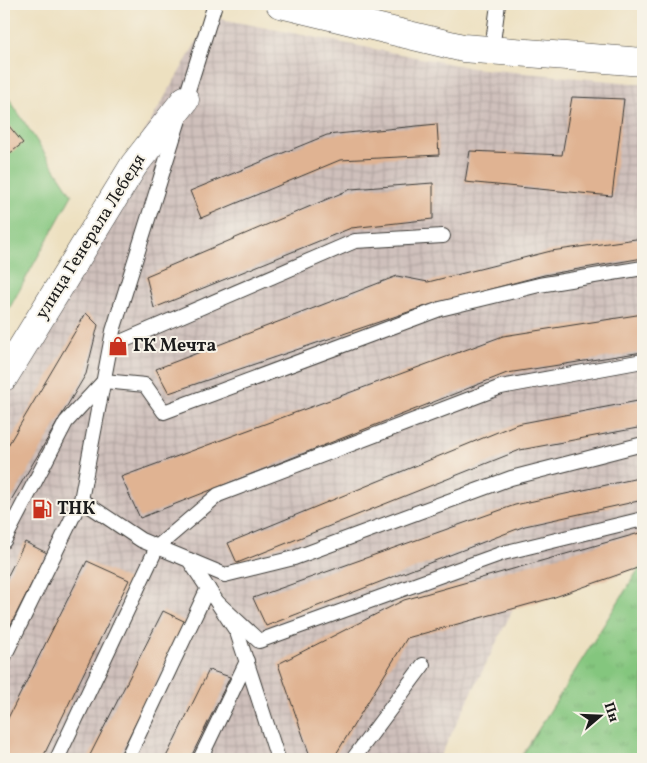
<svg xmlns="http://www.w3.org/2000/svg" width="647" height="763" font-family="Vollkorn,serif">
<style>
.industrial{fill:url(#industrial-grid)}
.grass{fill:url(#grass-tufts);stroke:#50714d}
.green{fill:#84c67e;stroke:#50714d}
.building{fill:#e0b392}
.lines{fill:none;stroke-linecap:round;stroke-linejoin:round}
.service-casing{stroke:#3b3935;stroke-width:16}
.minor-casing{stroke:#3b3935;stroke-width:29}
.service{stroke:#fff;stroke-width:14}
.minor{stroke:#fff;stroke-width:28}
.labels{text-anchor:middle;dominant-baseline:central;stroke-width:4;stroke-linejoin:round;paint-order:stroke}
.street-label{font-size:18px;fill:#1c1c1c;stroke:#f7f3e8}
.poi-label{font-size:18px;font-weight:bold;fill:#1c1c1c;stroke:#f7f3e8;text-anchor:start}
</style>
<defs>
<pattern id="industrial-grid" width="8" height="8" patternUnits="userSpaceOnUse" patternTransform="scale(1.25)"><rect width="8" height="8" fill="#cfc0bb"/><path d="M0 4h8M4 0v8" fill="none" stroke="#b1a4a0"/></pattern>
<pattern id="grass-tufts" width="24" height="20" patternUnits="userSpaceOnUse" patternTransform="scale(1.25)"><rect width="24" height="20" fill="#84c67e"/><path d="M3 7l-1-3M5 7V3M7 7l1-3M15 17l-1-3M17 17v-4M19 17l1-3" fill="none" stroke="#71aa6c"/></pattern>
</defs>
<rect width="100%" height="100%" fill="#f7f3e8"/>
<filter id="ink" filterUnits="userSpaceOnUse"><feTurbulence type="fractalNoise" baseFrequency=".02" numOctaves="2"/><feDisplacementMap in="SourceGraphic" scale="10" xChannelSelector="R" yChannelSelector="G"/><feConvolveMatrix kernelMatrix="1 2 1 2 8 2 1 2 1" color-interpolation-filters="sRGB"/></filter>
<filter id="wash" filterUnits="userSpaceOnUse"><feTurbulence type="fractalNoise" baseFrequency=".0096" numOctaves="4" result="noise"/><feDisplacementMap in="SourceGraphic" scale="20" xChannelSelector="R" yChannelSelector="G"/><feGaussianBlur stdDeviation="1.12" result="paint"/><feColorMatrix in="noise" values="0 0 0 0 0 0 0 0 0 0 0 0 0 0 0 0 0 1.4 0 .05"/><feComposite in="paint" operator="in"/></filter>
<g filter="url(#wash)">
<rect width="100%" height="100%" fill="#ede0c0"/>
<path class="industrial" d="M 211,17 L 472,68 L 643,84 L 643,552 L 522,591 L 439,759 L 4,759 L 4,375 Z"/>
<path class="grass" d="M 643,562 L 643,759 L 520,759 Z"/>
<path class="green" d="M 4,91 L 72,195 L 4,318 Z"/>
<g id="blocks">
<g class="building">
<path d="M 572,97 L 624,99 L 612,196 L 465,182 L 470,151 L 562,155 Z"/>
<path d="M 4,120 L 23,143 L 4,158 Z"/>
<path d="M 437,124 L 439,155 L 340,160 L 201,218 L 190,191 L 327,135 Z"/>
<path d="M 433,183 L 433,219 L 351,228 L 154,308 L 146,276 L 351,189 Z"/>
<path d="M 643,238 L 643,258 L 544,275 L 426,306 L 169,393 L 156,369 L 397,276 L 428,282 L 551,251 Z"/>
<path d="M 86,313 L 98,325 L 86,374 L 4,512 L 4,452 Z"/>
<path d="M 643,314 L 643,352 L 507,373 L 140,518 L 121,477 L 503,336 Z"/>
<path d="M 643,400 L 643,427 L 520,450 L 237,563 L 228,543 L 517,424 Z"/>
<path d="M 643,477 L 643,500 L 525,526 L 266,626 L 253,598 L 515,505 Z"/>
<path d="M 643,532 L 643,566 L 552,598 L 407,638 L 333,759 L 311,759 L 278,664 L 404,600 Z"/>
<path d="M 25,542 L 47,553 L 4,638 L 4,583 Z"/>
<path d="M 87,561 L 129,580 L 42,759 L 4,759 L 4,726 Z"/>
<path d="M 163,611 L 186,622 L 118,759 L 88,759 Z"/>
<path d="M 209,670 L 230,677 L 190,759 L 165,759 Z"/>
</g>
</g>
</g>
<g filter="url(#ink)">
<use href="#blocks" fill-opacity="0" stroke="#3b3935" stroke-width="1"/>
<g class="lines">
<defs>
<g id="service">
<path d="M 492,50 L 498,4"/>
<path d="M 111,346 L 355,241 L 443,236"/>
<path d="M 81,500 L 141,540 L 189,560 L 237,632 L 278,759"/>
<path d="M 4,541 L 66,422 L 104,381 L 145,385 L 164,412 L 440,309 L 539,285 L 643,268"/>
<path d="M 189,560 L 225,575 L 294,558 L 511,478 L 643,444"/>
<path d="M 218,603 L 259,641 L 503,553 L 643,519"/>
<path d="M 4,657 L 81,500 L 113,331 L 215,4"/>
<path d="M 57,759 L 157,547 L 218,495 L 501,387 L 643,361"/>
<path d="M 127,759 L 208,588"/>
<path d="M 200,759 L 247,661"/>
<path d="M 353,759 L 423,665"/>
</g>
<g id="minor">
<path d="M 280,4 L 463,48 L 643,62"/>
<path d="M 4,377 L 134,165 L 185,100"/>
</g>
</defs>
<use href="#service" class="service-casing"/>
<use href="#minor" class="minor-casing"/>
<use href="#service" class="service"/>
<use href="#minor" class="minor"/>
</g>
</g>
<defs>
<symbol id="shop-bare" viewBox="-9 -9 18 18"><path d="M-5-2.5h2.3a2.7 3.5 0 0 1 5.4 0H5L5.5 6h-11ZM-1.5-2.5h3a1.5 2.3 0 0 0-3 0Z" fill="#c8321e" stroke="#f7f3e8" stroke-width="2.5" paint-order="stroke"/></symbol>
<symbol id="fuel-bare" viewBox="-9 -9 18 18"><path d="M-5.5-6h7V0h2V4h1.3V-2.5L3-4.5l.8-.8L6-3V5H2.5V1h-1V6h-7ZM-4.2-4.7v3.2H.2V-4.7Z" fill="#c8321e" stroke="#f7f3e8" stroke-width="2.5" paint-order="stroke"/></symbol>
</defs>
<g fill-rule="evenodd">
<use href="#shop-bare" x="104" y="332" width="28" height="28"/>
<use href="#fuel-bare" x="28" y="495" width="28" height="28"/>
</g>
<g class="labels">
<g class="street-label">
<text transform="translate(91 237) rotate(-58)">улица Генерала Лебедя</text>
</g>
<g class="poi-label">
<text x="133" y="346">ГК Мечта</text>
<text x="57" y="509">ТНК</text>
</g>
</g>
<rect width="647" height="763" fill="none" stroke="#f7f3e8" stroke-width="20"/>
<g transform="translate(600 716) rotate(71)" stroke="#f7f3e8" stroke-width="4" paint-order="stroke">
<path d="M0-4L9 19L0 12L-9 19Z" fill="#1c1c1c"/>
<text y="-8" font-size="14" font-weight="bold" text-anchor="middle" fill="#1c1c1c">Пн</text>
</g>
</svg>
